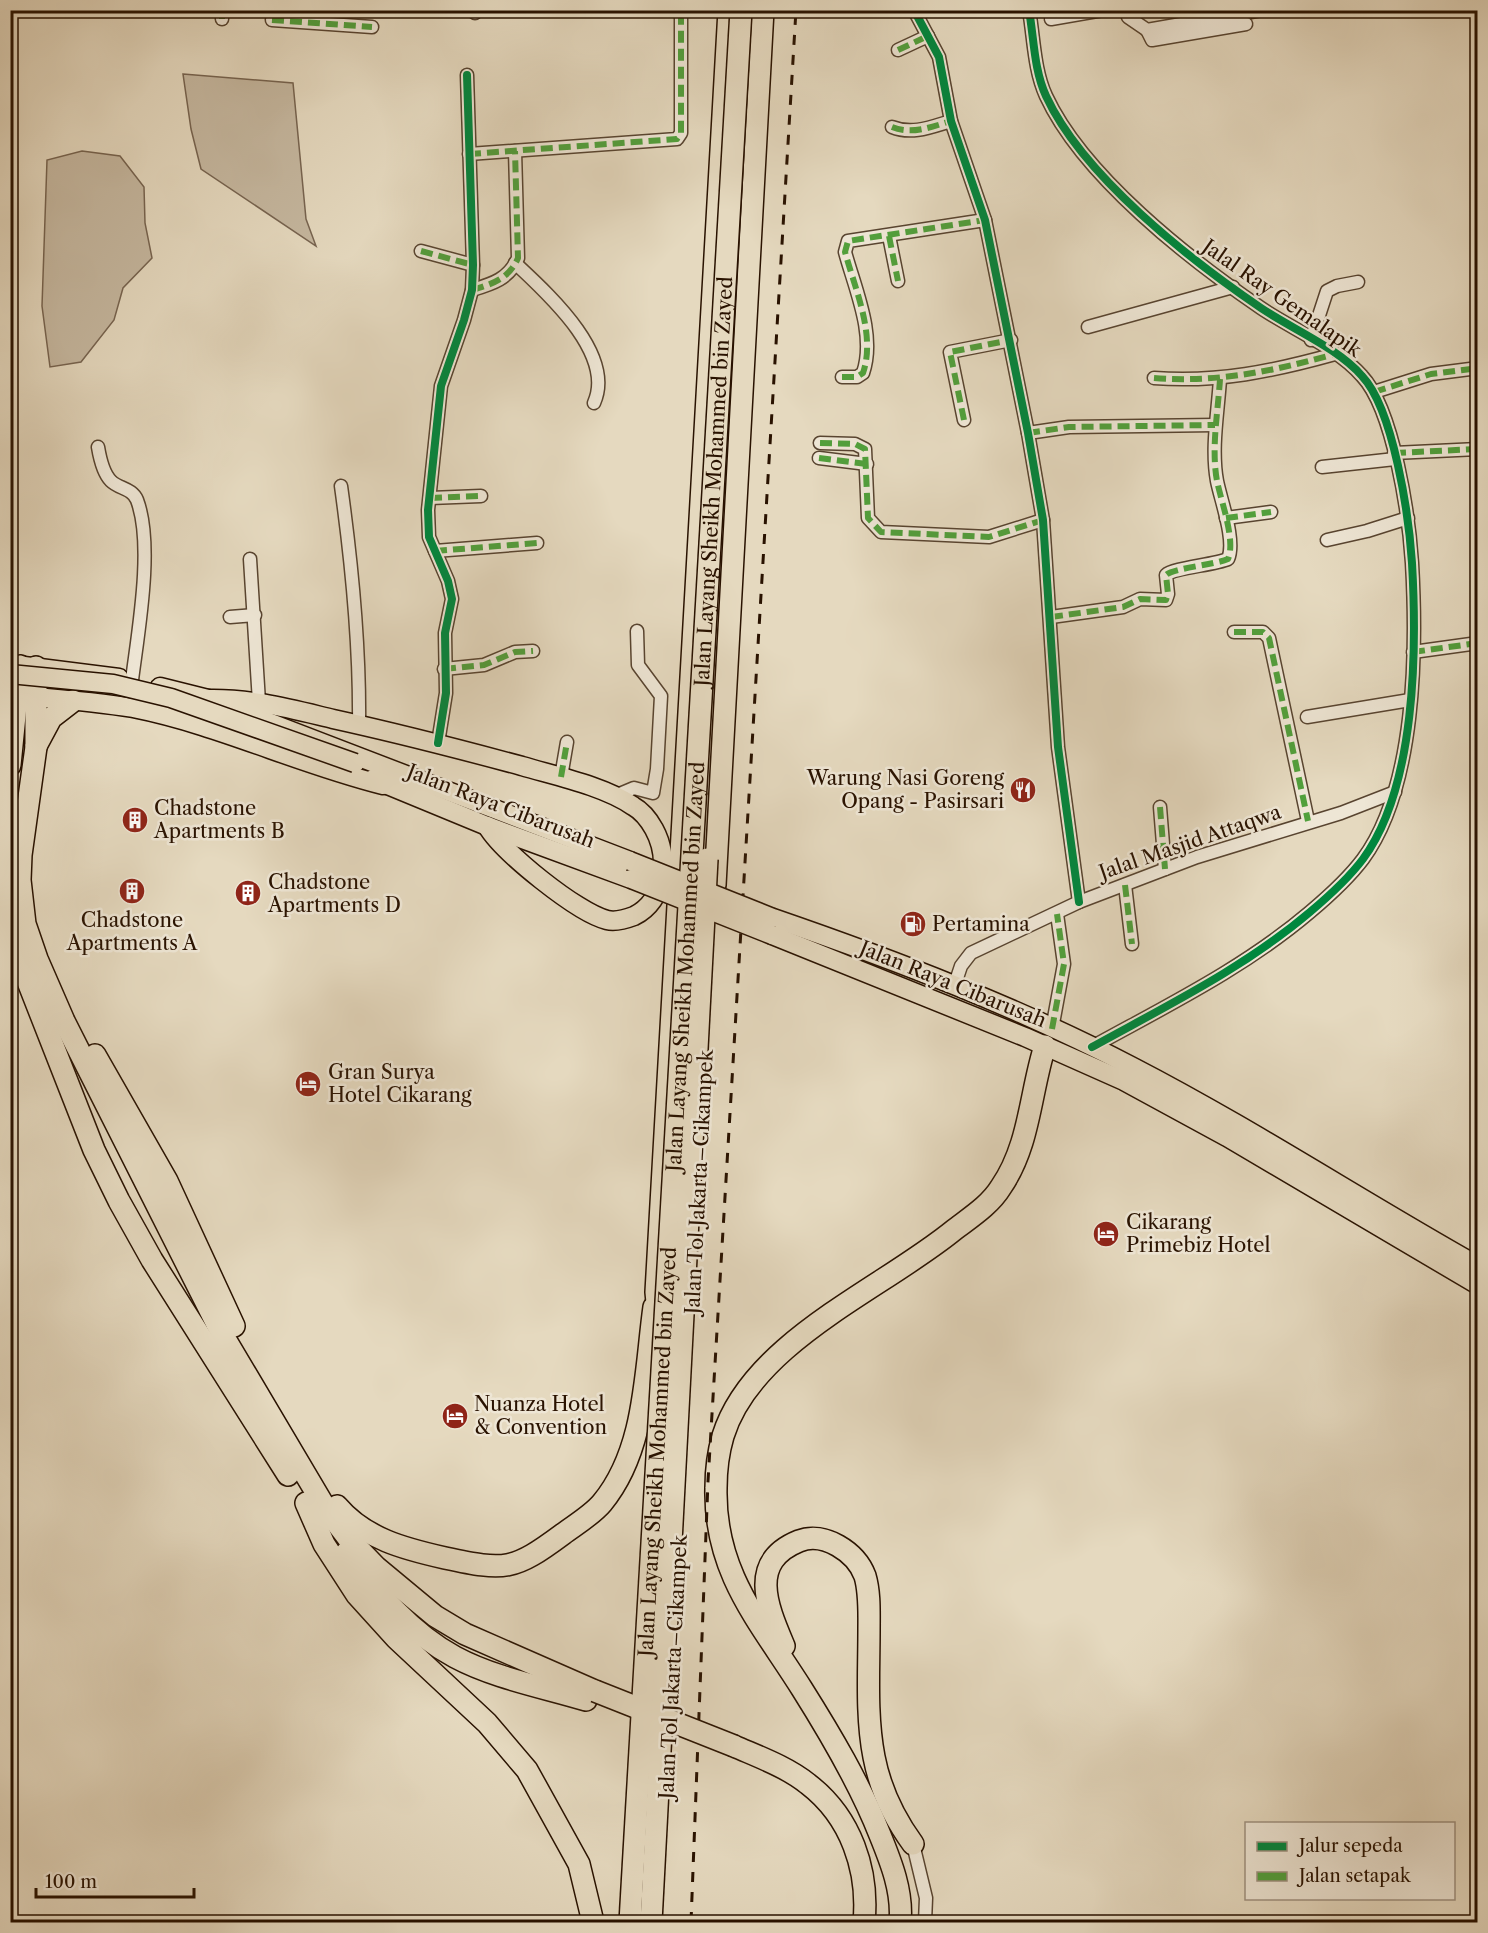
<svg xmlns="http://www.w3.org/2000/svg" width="1488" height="1933" font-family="'Libre Caslon Text',serif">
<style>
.green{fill:#c5b79f;stroke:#776450;stroke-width:1.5}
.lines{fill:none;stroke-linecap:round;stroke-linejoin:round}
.minor-casing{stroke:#584430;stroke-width:15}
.primary-casing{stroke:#291200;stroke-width:21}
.motorway-casing{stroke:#291200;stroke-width:24}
.minor{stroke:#eee6d5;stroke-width:12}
.primary{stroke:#e5d9bf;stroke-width:18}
.motorway{stroke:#e5d9bf;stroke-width:21}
.rail{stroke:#291200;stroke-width:3;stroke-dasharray:10 10;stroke-linecap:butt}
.primary-bridge-casing{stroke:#291200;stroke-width:21;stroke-linecap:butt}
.motorway-bridge-casing{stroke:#291200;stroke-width:24;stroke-linecap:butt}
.primary-bridge{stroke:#e5d9bf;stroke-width:18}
.motorway-bridge{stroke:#e5d9bf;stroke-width:21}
.quiet{stroke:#51a03c;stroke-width:6;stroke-dasharray:12 6;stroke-linecap:butt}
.cycleway-casing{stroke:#eee6d5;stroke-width:11}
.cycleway{stroke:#00873e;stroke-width:8}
.labels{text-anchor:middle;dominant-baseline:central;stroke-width:5;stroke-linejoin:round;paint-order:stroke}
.street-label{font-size:20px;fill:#291200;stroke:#eee6d5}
.poi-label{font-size:20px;fill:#291200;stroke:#eee6d5;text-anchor:start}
</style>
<rect width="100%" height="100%" fill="#e5d9bf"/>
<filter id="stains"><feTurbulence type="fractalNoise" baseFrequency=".00333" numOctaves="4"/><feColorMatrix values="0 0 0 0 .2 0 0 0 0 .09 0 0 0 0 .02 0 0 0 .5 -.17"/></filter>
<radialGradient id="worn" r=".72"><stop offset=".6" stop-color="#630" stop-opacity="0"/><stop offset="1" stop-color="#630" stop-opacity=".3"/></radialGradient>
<g class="green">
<path d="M 183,74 L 293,83 L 306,219 L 316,246 L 201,169 L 191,129 Z"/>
<path d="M 11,99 L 17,112 L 17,164 L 11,165 Z"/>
<path d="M 82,151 L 120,156 L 144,187 L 145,223 L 152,258 L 123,288 L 114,320 L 81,362 L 50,367 L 42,306 L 47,160 Z"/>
</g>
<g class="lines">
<defs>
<g id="minor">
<path d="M 914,10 L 939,57 L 951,121 L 985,220 L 1028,433 L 1043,520 L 1058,747 L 1079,902"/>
<path d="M 1029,10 C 1034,39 1034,70 1046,96 C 1083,176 1189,259 1261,308 C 1292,329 1338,348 1362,376 C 1394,410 1409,517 1412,563 C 1417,650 1416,787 1363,859 C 1348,879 1329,896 1310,912 C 1244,968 1168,1005 1092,1047"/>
<path d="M 1126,10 L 1128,17 L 1147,30 L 1262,10"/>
<path d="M 475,13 L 475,10"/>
<path d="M 222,19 L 222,10"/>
<path d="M 1051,19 L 1103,10"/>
<path d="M 272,20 L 372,27"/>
<path d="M 1147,30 L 1152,40 L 1246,24"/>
<path d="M 898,50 L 928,36"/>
<path d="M 892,127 C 912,135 931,127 951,121"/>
<path d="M 469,154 L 677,139 L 681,133 L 681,10"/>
<path d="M 889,236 L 898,281"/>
<path d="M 421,251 L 473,265"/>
<path d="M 515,263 C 547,293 616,354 594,403"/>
<path d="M 472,290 C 492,284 509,279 518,258 L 515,151"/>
<path d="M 1088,327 L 1233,287"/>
<path d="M 1311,340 L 1327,291 L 1337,286 L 1358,282"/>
<path d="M 842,377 L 857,377 L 863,373 C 876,335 855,289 845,252 L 848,241 L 985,220"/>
<path d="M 1154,378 C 1217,383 1274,371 1335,354"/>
<path d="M 1374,392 L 1431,374 L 1478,368"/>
<path d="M 964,420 L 950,352 L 1011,340"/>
<path d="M 1028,433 L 1069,427 L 1215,425"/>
<path d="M 820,443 L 855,444 L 865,449 L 868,518 L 881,532 L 989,537 L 1043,520"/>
<path d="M 98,447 C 100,459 103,473 111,481 C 119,489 132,488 137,500 C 154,545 138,632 132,680"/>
<path d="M 1394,453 L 1478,449"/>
<path d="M 819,458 L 867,464"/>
<path d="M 1322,467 L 1395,459"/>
<path d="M 341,486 C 352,565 360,645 359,725"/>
<path d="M 430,498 L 481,496"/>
<path d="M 1226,518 L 1271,512"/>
<path d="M 1327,540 L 1367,531 L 1408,518"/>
<path d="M 435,551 L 537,543"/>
<path d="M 250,559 L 259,702"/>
<path d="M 230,617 L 255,615"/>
<path d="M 1051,617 L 1123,607 L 1140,599 L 1166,600 L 1168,594 L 1166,575 C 1173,568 1214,565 1228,559 C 1236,541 1221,501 1217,481 C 1211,448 1218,412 1220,379"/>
<path d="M 1234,632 L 1263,632 L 1269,638 L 1308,821"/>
<path d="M 1413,652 L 1478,643"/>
<path d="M 444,669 L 484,665 L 515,652 L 533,651"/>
<path d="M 1307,717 L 1410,700"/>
<path d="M 438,743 L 446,693 L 445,633 L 452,599 L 448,581 L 429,537 L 428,510 L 441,386 L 464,320 L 472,290 L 473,265 L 467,75"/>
<path d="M 561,777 L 567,742"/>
<path d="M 615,796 L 634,788 L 653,793 L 657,769 L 661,696 L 638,665 L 637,631"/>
<path d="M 1160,807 L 1165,869"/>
<path d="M 1125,885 L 1132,944"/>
<path d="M 954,987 L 961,966 L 971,953 L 1079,902 L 1197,857 L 1341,813 L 1395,792"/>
<path d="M 1052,1029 L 1064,964 L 1057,914"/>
<path d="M 913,1844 L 926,1898 L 925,1922"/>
</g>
<g id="primary">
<path d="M 24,666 L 119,678"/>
<path d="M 160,687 L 208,699 L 630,861"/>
<path d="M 24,696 C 60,699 98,702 133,708 C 219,725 298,764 383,785"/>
<path d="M 208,699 C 251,698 291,709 333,719 C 397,733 459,749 522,766 C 556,776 604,786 633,806 C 642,811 649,820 654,829 C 670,858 665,901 634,916 C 626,919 615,922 607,920 C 578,913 502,852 487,826"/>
<path d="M 373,779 L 487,826 L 631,879"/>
<path d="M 773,918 C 895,960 1018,1007 1133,1067 C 1251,1128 1362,1201 1478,1266"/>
<path d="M 772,935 L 1025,1037 L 1124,1081 L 1227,1137 L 1478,1285"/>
</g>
<g id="motorway">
<path d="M 36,667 L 36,747 L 21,855 L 20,880 L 25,924 L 37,959 L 64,1021 L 221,1332 L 326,1509 L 348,1538 L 376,1567 L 435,1616 L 465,1634 L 595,1691"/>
<path d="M 36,746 L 51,718 L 73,701"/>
<path d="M 10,765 L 20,666"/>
<path d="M 715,885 L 763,10"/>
<path d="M 10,936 L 94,1150 L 119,1201 L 152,1260 L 288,1475"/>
<path d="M 95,1055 L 167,1181 L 234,1326"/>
<path d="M 659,1323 L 656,1292 L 729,10"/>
<path d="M 306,1503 L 324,1544 L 357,1595 L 396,1638 L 487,1723 L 527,1770 L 579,1864 L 593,1922"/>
<path d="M 337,1506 C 365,1539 405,1549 445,1558 C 506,1571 513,1571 563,1534 C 575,1525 592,1515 602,1503 C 646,1450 645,1372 654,1307"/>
<path d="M 346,1553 C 377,1592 410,1633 455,1657 C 494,1678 543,1687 586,1700"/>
<path d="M 784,1646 C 768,1608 747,1562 799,1541 C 824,1531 856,1552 865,1576 C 870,1593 869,1612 869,1630 C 869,1672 866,1716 874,1757 C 880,1788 894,1818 913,1844"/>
<path d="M 734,1746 C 759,1757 787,1767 808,1784 C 851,1817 869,1870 864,1922"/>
<path d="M 900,1922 C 903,1892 891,1862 880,1835 C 860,1784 831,1735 802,1689 C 760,1622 714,1573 716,1488 C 716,1471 718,1453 723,1436 C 752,1342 882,1289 954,1230 C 971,1217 990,1205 1001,1187 C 1030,1145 1030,1093 1045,1046"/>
</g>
</defs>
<use href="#minor" class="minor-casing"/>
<use href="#primary" class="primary-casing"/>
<use href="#motorway" class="motorway-casing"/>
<use href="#minor" class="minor"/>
<use href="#primary" class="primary"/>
<use href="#motorway" class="motorway"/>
<path class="rail" d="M 691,1922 L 708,1481 L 796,10"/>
<defs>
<g id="primary-bridge">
<path d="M 10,674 L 113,684 L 171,698 L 355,763"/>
<path d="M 630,861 L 773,918"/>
<path d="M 631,879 L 772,935"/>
</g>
<g id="motorway-bridge">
<path d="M 595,1691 L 734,1746"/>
<path id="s1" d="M 630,1922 L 741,10"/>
<path d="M 651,1922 L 707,859"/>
</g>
</defs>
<use href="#primary-bridge" class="primary-bridge-casing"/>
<use href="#motorway-bridge" class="motorway-bridge-casing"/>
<use href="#primary-bridge" class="primary-bridge"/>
<use href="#motorway-bridge" class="motorway-bridge"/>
<g class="quiet">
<path d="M 475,13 L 475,10"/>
<path d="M 222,19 L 222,10"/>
<path d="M 272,20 L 372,27"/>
<path d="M 898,50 L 928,36"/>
<path d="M 892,127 C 912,135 931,127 951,121"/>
<path d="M 469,154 L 677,139 L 681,133 L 681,10"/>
<path d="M 889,236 L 898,281"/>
<path d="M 421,251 L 473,265"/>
<path d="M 472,290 C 492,284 509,279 518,258 L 515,151"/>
<path d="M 842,377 L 857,377 L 863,373 C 876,335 855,289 845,252 L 848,241 L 985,220"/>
<path d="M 1154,378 C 1217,383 1274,371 1335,354"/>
<path d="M 1374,392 L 1431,374 L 1478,368"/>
<path d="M 964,420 L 950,352 L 1011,340"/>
<path d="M 1028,433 L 1069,427 L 1215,425"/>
<path d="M 820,443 L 855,444 L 865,449 L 868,518 L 881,532 L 989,537 L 1043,520"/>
<path d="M 1394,453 L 1478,449"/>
<path d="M 819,458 L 867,464"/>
<path d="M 430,498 L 481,496"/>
<path d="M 1226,518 L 1271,512"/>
<path d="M 435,551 L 537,543"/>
<path d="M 1051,617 L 1123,607 L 1140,599 L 1166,600 L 1168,594 L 1166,575 C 1173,568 1214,565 1228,559 C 1236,541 1221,501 1217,481 C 1211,448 1218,412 1220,379"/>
<path d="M 1234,632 L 1263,632 L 1269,638 L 1308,821"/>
<path d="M 1413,652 L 1478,643"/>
<path d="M 444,669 L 484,665 L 515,652 L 533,651"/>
<path d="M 561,777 L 567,742"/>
<path d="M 1160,807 L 1165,869"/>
<path d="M 1125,885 L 1132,944"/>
<path d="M 1052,1029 L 1064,964 L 1057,914"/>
</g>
<defs>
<g id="cycleway">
<path d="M 914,10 L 939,57 L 951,121 L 985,220 L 1028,433 L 1043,520 L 1058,747 L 1079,902"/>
<path d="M 1029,10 C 1034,39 1034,70 1046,96 C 1083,176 1189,259 1261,308 C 1292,329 1338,348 1362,376 C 1394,410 1409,517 1412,563 C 1417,650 1416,787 1363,859 C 1348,879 1329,896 1310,912 C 1244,968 1168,1005 1092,1047"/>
<path d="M 438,743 L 446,693 L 445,633 L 452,599 L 448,581 L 429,537 L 428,510 L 441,386 L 464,320 L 472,290 L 473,265 L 467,75"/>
</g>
</defs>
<use href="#cycleway" class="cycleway-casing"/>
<use href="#cycleway" class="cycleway"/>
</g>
<defs>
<symbol id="restaurant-disc" viewBox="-11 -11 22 22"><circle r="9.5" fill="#8f2418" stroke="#eee6d5"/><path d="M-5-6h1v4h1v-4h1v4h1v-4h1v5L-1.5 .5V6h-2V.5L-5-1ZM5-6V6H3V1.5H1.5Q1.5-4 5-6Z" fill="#fff"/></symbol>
<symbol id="building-disc" viewBox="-11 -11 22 22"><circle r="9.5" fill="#8f2418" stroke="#eee6d5"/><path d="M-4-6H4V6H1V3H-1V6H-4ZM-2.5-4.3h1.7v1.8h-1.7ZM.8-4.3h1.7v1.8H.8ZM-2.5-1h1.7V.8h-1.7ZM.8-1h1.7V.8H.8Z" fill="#fff"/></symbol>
<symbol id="fuel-disc" viewBox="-11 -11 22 22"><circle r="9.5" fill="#8f2418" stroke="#eee6d5"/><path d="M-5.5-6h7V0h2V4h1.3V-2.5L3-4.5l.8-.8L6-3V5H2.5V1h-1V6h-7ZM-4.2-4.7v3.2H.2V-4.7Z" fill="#fff"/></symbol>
<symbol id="hotel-disc" viewBox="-11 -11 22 22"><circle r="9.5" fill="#8f2418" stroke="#eee6d5"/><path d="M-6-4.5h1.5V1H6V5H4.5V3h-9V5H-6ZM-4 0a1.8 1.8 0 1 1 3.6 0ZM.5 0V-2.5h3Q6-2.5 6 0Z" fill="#fff"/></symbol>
</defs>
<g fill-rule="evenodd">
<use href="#restaurant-disc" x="1008" y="775" width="30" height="30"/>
<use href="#building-disc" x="120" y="805" width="30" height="30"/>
<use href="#building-disc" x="117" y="876" width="30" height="30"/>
<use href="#building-disc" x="233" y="878" width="30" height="30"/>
<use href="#fuel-disc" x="898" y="909" width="30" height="30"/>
<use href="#hotel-disc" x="293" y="1069" width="30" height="30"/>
<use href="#hotel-disc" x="1091" y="1219" width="30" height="30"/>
<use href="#hotel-disc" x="440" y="1401" width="30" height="30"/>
</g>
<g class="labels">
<g class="street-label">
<text transform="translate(1282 298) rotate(35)">Jalal Ray Gemalapik</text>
<text stroke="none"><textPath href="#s1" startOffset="1443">Jalan Layang Sheikh Mohammed bin Zayed</textPath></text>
<text transform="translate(501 806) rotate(21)">Jalan Raya Cibarusah</text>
<text transform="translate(1190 842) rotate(-19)">Jalal Masjid Attaqwa</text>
<text stroke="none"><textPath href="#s1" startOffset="957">Jalan Layang Sheikh Mohammed bin Zayed</textPath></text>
<text transform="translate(953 984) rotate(22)">Jalan Raya Cibarusah</text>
<text transform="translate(699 1182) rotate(-87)">Jalan Tol Jakarta–Cikampek</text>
<text stroke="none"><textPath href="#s1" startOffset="471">Jalan Layang Sheikh Mohammed bin Zayed</textPath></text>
<text transform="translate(673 1667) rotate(-87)">Jalan Tol Jakarta–Cikampek</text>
</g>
<g class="poi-label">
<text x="1004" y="778" text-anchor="end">Warung Nasi Goreng<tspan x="1004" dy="23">Opang - Pasirsari</tspan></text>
<text x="154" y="808">Chadstone<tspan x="154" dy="23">Apartments B</tspan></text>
<text x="268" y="882">Chadstone<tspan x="268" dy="23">Apartments D</tspan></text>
<text x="132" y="920" text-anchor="middle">Chadstone<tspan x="132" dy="23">Apartments A</tspan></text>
<text x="932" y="924">Pertamina</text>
<text x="328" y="1072">Gran Surya<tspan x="328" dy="23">Hotel Cikarang</tspan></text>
<text x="1126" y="1222">Cikarang<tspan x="1126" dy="23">Primebiz Hotel</tspan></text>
<text x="474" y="1404">Nuanza Hotel<tspan x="474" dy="23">&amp; Convention</tspan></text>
</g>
</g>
<rect width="1488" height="1933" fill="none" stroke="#e5d9bf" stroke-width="36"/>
<rect x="12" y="12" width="1464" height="1909" fill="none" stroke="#291200" stroke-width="3"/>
<rect x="18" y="18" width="1452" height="1897" fill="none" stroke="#291200" stroke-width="1.5"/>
<rect x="1245" y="1822" width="210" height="78" fill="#eee6d5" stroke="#9f9180" stroke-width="1.5"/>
<rect x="1257" y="1842" width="30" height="9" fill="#00873e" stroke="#9f9180" stroke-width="1.5"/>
<text x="1299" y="1852" font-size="18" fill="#291200">Jalur sepeda</text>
<rect x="1257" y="1872" width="30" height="9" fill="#51a03c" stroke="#9f9180" stroke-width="1.5"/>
<text x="1299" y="1882" font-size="18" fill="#291200">Jalan setapak</text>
<path d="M36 1888v9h158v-9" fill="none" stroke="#291200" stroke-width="3"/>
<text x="45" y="1888" font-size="18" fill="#291200" stroke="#eee6d5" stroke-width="4.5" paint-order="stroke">100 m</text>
<rect width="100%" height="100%" filter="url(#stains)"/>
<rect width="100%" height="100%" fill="url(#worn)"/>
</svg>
